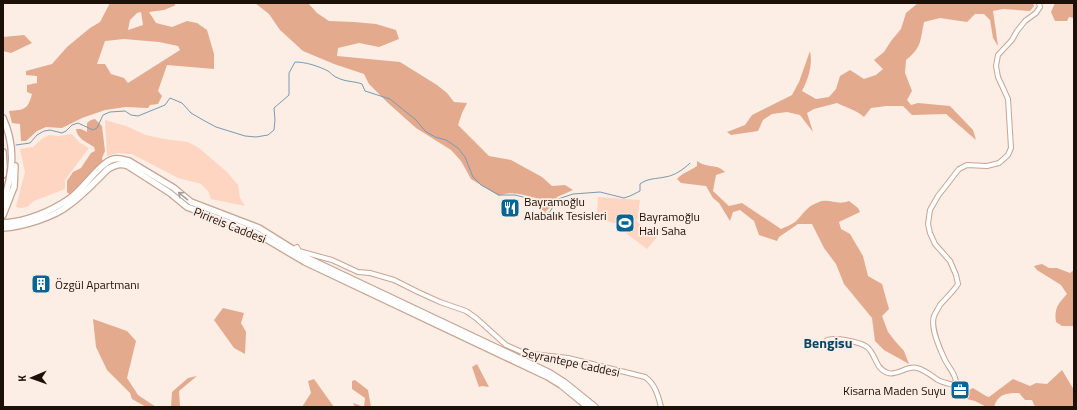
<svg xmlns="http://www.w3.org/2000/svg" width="1077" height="410" font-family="'Titillium Web',sans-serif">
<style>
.green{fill:#fed5c0}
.forest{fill:#e3aa8d;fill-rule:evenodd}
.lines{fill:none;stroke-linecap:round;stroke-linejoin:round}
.stream{stroke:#789ab3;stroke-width:1}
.minor-casing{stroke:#c8a592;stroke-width:6}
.major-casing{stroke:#c8a592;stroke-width:8}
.minor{stroke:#fff;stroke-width:4}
.major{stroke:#fff;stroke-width:5.5}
.oneway{stroke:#a49f9d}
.labels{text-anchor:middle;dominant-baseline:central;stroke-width:3.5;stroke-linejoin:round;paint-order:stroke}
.poi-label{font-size:12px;fill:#1c1009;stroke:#fcede5;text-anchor:start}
.street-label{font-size:12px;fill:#1c1009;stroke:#fcede5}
.quarter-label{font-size:14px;font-weight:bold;fill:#084566;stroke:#fcede5}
</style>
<rect width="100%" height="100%" fill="#fcede5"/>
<g class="green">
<path d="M 105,120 L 126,126 L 146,135 L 164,139 L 188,142 L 199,148 L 227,172 L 238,185 L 240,198 L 245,206 L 211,199 L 208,191 L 201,184 L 178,178 L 132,154 L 117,153 L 107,156 Z"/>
<path d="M 72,134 L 79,142 L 89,148 L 65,180 L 65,189 L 34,201 L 27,207 L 21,208 L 16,207 L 25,172 L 20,149 L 33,147 L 43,138 L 49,135 L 58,136 Z"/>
<path d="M 598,197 L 640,200 L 637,222 L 657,237 L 647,249 L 626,233 C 624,224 614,223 606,221 L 606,216 L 597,215 Z"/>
</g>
<g class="forest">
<path d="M 110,3 L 172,3 L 176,5 L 164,10 L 149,12 L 156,23 L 172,27 L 187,21 L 197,23 L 207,30 L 214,54 L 214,69 L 167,65 L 158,91 L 162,96 L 158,104 L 150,105 L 148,108 L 126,107 L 105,110 L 82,118 L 62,128 L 46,127 L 37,131 L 26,141 L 21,141 L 20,124 L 12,123 L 9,111 C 25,110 28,109 32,94 L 27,92 L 27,85 L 37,83 L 37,76 L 26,75 L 26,71 L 52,64 L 67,47 L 90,28 L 100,22 ZM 141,12 L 143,25 L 128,30 L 130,20 L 137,13 ZM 124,39 L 159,42 L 178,46 L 180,50 L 128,83 L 124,78 L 111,74 L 105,64 L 97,64 L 105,41 Z"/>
<path d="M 255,3 L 308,3 L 317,13 L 329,21 L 354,22 L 376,24 L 396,30 L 399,39 L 379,47 L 359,43 L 338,48 L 337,56 L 400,62 L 437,85 L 447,93 L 454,102 L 467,103 L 462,113 L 458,125 L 489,156 L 511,160 L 542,177 L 552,186 L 565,185 L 573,190 L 557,197 L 554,204 L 545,212 L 540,208 L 536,198 C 524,195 511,190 499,196 L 471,179 L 461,161 L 451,150 L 416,128 L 388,103 L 369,84 L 364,74 L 334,64 L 303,51 L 280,30 L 269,14 Z"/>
<path d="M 918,3 L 1033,3 L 1034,6 L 1030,11 L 1003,9 L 993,11 L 998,46 L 993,38 L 990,20 L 984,14 L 975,14 L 967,22 L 940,18 L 924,22 C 920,41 922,47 906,60 L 905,73 L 912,91 L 907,100 L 911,105 L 918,103 L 950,106 L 973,130 L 976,140 L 946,114 L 912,115 L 903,106 L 886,106 L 871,108 L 864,117 C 856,110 847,108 837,103 L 814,109 L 807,113 L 813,132 L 800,115 L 787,112 L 772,114 L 763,120 L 758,131 L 731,135 L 727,132 L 745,125 L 752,115 L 792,95 L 799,82 L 810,51 C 813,65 808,79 802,91 L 816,99 L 829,97 L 836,89 L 840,76 L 850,70 L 864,79 L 876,75 L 883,69 L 874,60 L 884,52 L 891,41 L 901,29 L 906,13 Z"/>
<path d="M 1055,3 L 1074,3 L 1074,18 L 1069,17 L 1067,21 L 1055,21 L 1051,12 Z"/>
<path d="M 24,35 L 32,43 L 11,53 L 3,51 L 3,37 Z"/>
<path d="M 95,119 L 102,126 L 105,151 L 102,158 L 103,163 L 71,196 L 67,192 L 67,181 L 73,172 L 81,168 L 91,153 L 95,151 L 94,147 C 87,142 77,139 76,129 L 81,129 L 87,132 L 87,123 L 91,120 Z"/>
<path d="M 697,161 C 708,169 716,163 725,172 L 716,175 L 713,191 L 729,206 L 742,203 L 781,229 C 785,227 791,225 795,222 C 804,214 805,207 819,202 C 830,198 837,206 849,201 L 858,208 L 860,212 L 839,222 L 841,229 L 850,234 L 863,256 L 868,276 L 882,284 L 889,309 L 882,316 L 888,332 L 895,341 L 904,351 L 909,364 L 884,350 L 875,341 L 872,318 L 844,284 L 836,264 L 824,248 L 812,224 L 798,224 L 779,237 L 777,241 L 759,235 L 754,221 L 740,210 L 733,212 L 730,221 L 719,203 L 713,198 L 706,186 L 681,183 L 677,179 C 682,173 690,171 697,166 Z"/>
<path d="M 1042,264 L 1049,268 L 1057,268 L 1070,273 L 1074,270 L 1074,326 L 1062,326 L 1056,322 C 1054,308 1058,304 1067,294 L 1061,285 L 1037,270 L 1034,266 Z"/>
<path d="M 223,308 L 244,313 L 241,323 L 246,332 L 245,354 L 234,348 L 214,320 Z"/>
<path d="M 93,319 L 127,331 L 136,341 L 127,378 L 138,395 L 156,407 L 146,407 L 132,399 L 130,393 L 107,370 L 96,347 Z"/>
<path d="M 477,364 L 489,387 L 482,386 L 479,387 L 472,367 Z"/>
<path d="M 1062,370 L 1074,390 L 1074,407 L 1037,407 L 1034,405 L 1032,400 L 1025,400 L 1019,393 C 1006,393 998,394 994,407 C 983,407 984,405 975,401 C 971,400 967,399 963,397 L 969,390 L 973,388 L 986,396 L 989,397 L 1013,379 L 1030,386 L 1036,383 L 1047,384 Z"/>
<path d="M 197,376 L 179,391 L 180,407 L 171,407 L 172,392 L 188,378 Z"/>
<path d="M 314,379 L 334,407 L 302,407 L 311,393 L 308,381 Z"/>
<path d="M 355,380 L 368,390 L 371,407 L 355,407 L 353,403 L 364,407 L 365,398 L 352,389 L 352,381 Z"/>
</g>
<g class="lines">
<path class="stream" d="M 16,145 L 30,143 L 37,135 L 44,131 L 50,130 L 62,133 L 66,131 L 72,125 L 78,123 L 93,130 L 97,128 L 103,115 L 110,112 L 125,111 L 131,115 L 138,116 L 165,105 L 170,98 L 182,103 L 191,113 L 203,120 L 216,127 L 245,136 L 256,137 L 268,135 L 274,130 L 275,120 L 274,108 L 289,95 L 289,73 L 295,62 C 306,62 318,66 328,71 C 331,73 334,77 338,78 C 346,82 354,81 362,84 L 365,91 L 390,99 L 416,120 L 425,131 L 435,137 L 446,140 L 458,148 L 465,157 L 473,177 L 481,185 L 499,195 L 515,195 L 535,200 L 538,207 L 543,213 L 549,213 L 558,199 L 573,194 L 600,192 L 624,198 L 630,196 L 640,191 L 640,184 C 648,178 656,179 665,177 C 674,176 684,169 690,163"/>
<defs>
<g id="minor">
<path d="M 292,250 L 297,247 L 299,251 L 332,260 L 358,272 L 370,273 L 394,280 L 418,292 L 440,302 L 466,311 L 476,318 L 506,345 L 524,353 L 568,358 L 645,377 C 655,384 658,395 661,407"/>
<path d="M 826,341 C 833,336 860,342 867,347 C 876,354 875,369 888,373 C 898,376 907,365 917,368 C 925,370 932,376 938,380 C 943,383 948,383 953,385 L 956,382 C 955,373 949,368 945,360 C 940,349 930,328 934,316 C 935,313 938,309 940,305 C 946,298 953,292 958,284 L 956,275 L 950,261 L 935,244 L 930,233 L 928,224 L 930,210 L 938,196 L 959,169 L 967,165 L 987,166 L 999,163 L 1008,155 L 1011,148 L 1008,99 L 998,77 L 996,66 L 998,55 L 1012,40 L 1017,31 L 1025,21 L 1036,13 L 1040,7 L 1039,3"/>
</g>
<g id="major">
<path d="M 3,118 C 16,147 13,173 3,203"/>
<path d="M 3,152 L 4,167 L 3,175"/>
<path d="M 3,215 L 14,187 L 15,166"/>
<path d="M 3,223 C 25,222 50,212 69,199 C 82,191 100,162 114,159 C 119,158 124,160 129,161 L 174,188 L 191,202 L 259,228 L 307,258 L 550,373 L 564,382 L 595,407"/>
<path d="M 3,228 C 21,227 55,217 69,205 C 83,195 95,182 108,169 C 115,165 120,163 128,166 L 170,193 L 187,207 L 256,233 L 305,262 L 548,377 L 561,385 L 588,407"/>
</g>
</defs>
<use href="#minor" class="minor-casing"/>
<use href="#major" class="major-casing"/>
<use href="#minor" class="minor"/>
<use href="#major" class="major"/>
</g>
<defs><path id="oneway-shaft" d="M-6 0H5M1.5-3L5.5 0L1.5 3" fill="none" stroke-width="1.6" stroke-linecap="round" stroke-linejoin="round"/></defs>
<use class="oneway" href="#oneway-shaft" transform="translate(183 196) rotate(-141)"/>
<defs>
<symbol id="restaurant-square" viewBox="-11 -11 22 22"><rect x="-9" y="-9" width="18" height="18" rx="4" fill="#076595" stroke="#fcede5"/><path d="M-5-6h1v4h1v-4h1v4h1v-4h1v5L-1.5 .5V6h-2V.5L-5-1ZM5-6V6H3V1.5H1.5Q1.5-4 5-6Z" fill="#fff"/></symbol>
<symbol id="stadium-square" viewBox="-11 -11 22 22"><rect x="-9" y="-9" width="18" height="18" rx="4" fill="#076595" stroke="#fcede5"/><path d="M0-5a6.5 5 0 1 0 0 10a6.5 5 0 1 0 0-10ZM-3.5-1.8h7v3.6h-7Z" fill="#fff"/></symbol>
<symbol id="building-square" viewBox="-11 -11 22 22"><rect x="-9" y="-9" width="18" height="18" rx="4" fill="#076595" stroke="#fcede5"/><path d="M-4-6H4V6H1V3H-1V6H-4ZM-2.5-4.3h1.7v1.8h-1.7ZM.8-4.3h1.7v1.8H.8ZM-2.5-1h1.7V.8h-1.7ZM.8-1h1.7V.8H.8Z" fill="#fff"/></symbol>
<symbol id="office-square" viewBox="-11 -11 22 22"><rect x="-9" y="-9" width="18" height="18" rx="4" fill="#076595" stroke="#fcede5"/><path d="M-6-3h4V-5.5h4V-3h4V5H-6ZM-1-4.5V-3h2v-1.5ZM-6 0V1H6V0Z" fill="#fff"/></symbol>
</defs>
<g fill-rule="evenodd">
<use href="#restaurant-square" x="499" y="197" width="22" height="22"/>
<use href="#stadium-square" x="614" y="212" width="22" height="22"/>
<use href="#building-square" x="30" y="273" width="22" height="22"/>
<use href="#office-square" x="949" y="379" width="22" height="22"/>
</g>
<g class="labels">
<g class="poi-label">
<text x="524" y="201">Bayramoğlu<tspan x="524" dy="14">Alabalık Tesisleri</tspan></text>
<text x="639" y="216">Bayramoğlu<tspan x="639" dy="14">Halı Saha</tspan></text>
<text x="55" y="284">Özgül Apartmanı</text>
<text x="946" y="390" text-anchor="end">Kisarna Maden Suyu</text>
</g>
<g class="street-label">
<text transform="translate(230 225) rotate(22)">Pirireis Caddesi</text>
<text transform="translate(571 362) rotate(12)">Seyrantepe Caddesi</text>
</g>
<g class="quarter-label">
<text x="828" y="342">Bengisu</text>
</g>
</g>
<rect width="1077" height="410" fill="none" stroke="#1c1009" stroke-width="8"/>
<g transform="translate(32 378) rotate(268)" stroke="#fcede5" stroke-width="3" paint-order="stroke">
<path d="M0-3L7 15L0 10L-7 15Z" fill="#1c1009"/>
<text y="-6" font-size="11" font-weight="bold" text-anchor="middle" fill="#1c1009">K</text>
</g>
</svg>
